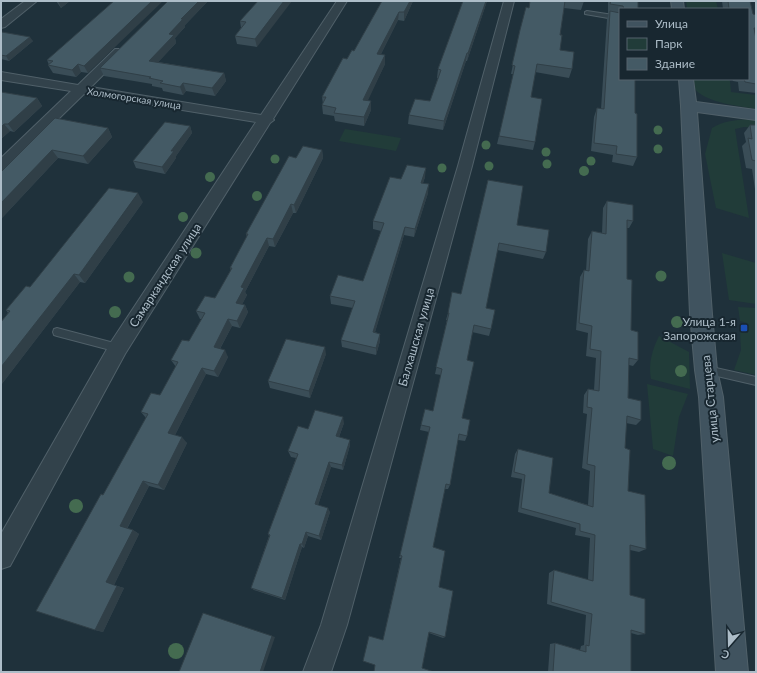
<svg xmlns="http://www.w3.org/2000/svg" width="757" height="673" font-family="Lato,sans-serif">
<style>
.green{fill:#213c39}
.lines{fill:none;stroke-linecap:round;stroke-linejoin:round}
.lane-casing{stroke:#506069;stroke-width:2}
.street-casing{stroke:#506069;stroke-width:2}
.secondary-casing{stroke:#506069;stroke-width:2}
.lane{fill:#32424b;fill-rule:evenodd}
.street{fill:#32424b;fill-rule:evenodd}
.secondary{fill:#40535f;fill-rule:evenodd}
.tree{fill:#446b50}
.wall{fill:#3a4d57}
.shaded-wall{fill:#303f47}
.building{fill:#445a65;stroke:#303f47}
.transit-dot{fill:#1a4fb4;stroke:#182730;stroke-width:1.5}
.labels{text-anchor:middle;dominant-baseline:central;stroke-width:4;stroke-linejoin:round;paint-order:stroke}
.far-street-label{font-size:10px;fill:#adbdc8;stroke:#182730}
.street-label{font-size:12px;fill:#adbdc8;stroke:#182730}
.poi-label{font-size:12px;fill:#adbdc8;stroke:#182730;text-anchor:end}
</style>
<rect width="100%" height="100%" fill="#1f313b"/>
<g class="green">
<path d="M 686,1 L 716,1 L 718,9 L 687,9 Z"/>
<path d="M 692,79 L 727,79 L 730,81 L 731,92 L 756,95 L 756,109 C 741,106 690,102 692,79 Z"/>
<path d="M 749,119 L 756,120 L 756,128 L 744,127 L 735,129 L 749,218 L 716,208 L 705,154 L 712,128 C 723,121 736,120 749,119 Z"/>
<path d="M 345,129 L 401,138 L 396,151 L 339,141 Z"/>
<path d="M 722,253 L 756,263 L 756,304 L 729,300 Z"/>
<path d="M 738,307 L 756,308 L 756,375 L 734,370 L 741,350 L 740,332 L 748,333 L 747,323 L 740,321 Z"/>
<path d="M 659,336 L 689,352 L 690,389 L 651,379 C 648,364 652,350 659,336 Z"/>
<path d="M 647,384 L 688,394 L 679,417 L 673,456 L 653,449 Z"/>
</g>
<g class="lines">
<defs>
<g id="lane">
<path d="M 587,11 L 620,16 L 620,20 L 585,14 L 585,12 Z"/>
<path d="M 57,328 L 118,344 L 121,345 L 123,348 L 121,351 L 118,352 L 57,336 L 54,335 L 53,332 L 54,329 Z"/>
<path d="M 707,366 L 756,377 L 756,385 L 704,373 L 702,370 L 704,367 Z"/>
</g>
<g id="street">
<path d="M 25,1 L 37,1 L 5,27 L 1,28 L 1,19 Z"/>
<path d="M 337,1 L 347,1 L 273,119 L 274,120 L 270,123 L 125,354 L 10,566 L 1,569 L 1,534 L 111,342 L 256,122 L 84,94 L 6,170 L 1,172 L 1,158 L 71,91 L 1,80 L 1,72 L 78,85 L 115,49 L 123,49 L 125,52 L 123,55 L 91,87 L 261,115 Z"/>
<path d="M 504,1 L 514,1 L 472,166 L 347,625 L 331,672 L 303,672 L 321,625 L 458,166 Z"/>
</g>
<g id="secondary">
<path d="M 671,1 L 683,1 L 684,9 L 672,9 Z"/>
<path d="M 679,79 L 693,79 L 696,102 L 756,110 L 756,120 L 697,112 L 712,314 L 717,370 L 723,397 L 748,672 L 716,672 L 699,397 L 695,370 L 690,314 L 681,106 Z"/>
</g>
</defs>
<use href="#lane" class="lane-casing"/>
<use href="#street" class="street-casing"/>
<use href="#secondary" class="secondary-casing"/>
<use href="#lane" class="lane"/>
<use href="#street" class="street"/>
<use href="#secondary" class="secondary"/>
</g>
<g class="tree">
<circle cx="658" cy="130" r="4.5"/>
<circle cx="486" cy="145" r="4.5"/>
<circle cx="658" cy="149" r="4.5"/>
<circle cx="546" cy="152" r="4.5"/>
<circle cx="275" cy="159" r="4.5"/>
<circle cx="591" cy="161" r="4.5"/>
<circle cx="547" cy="164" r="4.5"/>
<circle cx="489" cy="166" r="4.5"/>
<circle cx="442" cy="168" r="4.5"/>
<circle cx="584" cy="171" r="5"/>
<circle cx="210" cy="177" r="5"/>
<circle cx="257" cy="196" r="5"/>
<circle cx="183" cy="217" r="5"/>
<circle cx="196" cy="253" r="5.5"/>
<circle cx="661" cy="276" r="5.5"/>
<circle cx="129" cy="277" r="5.5"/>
<circle cx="115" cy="312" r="6"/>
<circle cx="677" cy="322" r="6"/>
<circle cx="681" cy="371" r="6"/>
<circle cx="669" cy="463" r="7"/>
<circle cx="76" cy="506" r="7"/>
<circle cx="176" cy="651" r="8"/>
</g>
<g class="wall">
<path d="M 56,1 L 70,1 L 61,8 Z"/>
<path d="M 114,1 L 88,73 L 81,72 L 76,77 L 53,73 L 48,65 L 49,65 L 47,60 Z"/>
<path d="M 168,1 L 208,1 L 185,25 L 185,27 L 175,38 L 176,43 L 158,62 L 224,73 L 226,81 L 215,96 L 186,91 L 183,95 L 163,91 L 162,88 L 152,86 L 152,84 L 104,76 L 100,68 Z"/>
<path d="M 258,1 L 257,47 L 237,44 L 235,36 L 241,28 L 240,21 Z"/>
<path d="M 382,1 L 413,1 L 404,21 L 398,20 L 381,54 L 385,64 L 367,101 L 371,110 L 364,126 L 335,121 L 334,116 L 323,114 L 322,105 L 323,104 L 322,97 L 347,59 L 354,51 Z"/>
<path d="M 463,1 L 487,1 L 467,61 L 466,61 L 443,130 L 408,124 L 409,115 L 430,101 L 438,78 L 437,78 L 438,69 Z"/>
<path d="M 533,1 L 584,1 L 581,10 L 564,8 L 560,35 L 560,50 L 572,69 L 569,78 L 535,72 L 531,97 L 535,142 L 533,150 L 497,144 L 514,74 L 511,74 L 520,30 L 529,8 Z"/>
<path d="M 608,1 L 638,1 L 638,9 L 620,9 L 620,79 L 635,113 L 637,157 L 633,166 L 612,162 L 613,155 L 591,151 L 594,117 L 597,108 L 601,109 L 607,19 L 609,13 L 608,13 Z"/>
<path d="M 722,1 L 750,1 L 756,35 L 755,35 L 756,39 L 756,93 L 739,91 L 738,82 L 733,81 L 732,79 L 748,79 L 748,9 L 723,9 Z"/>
<path d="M 1,33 L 33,41 L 9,61 L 1,59 Z"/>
<path d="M 1,92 L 37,98 L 42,106 L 14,132 L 10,131 L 1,139 Z"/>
<path d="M 55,118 L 108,128 L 112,137 L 88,164 L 58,158 L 1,219 Z"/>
<path d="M 750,125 L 756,125 L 756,196 L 752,169 L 746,168 L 742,146 L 746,142 L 744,133 Z"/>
<path d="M 190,126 L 192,133 L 176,156 L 176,158 L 165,174 L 136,168 L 133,161 Z"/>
<path d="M 322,150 L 323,158 L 296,213 L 293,213 L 275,247 L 269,246 L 245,292 L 247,295 L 242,304 L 245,305 L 248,312 L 240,328 L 232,326 L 220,349 L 228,357 L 218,377 L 206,374 L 175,435 L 187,443 L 164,490 L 149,486 L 127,529 L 133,530 L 139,534 L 114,585 L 124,588 L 103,632 L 95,630 L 103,495 L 146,418 L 141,412 L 160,395 L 176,367 L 171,360 L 189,341 L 202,319 L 200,319 L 196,311 L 215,298 L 231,271 L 230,268 L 247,237 L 246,234 L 296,158 Z"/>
<path d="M 425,177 L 423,183 L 428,193 L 414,237 L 404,235 L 375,332 L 380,334 L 380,341 L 376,355 L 342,347 L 341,340 L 353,308 L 331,304 L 330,296 L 363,281 L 381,231 L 373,229 L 373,221 L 401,179 Z"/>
<path d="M 488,180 L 517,225 L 546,252 L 543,259 L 497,250 L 486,308 L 491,329 L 489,336 L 472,332 L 467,360 L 462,418 L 467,436 L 465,441 L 458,440 L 450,485 L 448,489 L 445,489 L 433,547 L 439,587 L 445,637 L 443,638 L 429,633 L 422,668 L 374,672 L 383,640 L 401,558 L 399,558 L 400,555 L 429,432 L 420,430 L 421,425 L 433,411 L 441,375 L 435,374 L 447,320 L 446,320 L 448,313 L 461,294 Z"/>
<path d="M 607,201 L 633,221 L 629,228 L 627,228 L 627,279 L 631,330 L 638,360 L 633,366 L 629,365 L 628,398 L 641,420 L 636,425 L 626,423 L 625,448 L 628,491 L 646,549 L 639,552 L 630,550 L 630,595 L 645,634 L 638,635 L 631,633 L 631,672 L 548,672 L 550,644 L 555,643 L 580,650 L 581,646 L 584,645 L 586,615 L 547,604 L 549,573 L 554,570 L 588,580 L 590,538 L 575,535 L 576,528 L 518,512 L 522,479 L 511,477 L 515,454 L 518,449 L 549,493 L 588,505 L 590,471 L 582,468 L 587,414 L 583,413 L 584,395 L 588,389 L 594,390 L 596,358 L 586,356 L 588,333 L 576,330 L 580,277 L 584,270 L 586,271 L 588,239 L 592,231 L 602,233 L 603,208 Z"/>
<path d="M 143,202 L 85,283 L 80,282 L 1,385 L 1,322 L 8,313 L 6,310 L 30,287 Z"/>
<path d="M 326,354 L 310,398 L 270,388 L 268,381 Z"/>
<path d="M 344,423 L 339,437 L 350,445 L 343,470 L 331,467 L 318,505 L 330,512 L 321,540 L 308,536 L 304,548 L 302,547 L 285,600 L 254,590 L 251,588 L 269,536 L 268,534 L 296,458 L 291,457 L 288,451 L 308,429 Z"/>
</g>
<g class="shaded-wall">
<path d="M 58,1 L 70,1 L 61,8 Z"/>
<path d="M 152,1 L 163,1 L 88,73 L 84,66 Z"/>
<path d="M 199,1 L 208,1 L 185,25 L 185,27 L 175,38 L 176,43 L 152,69 L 149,61 L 169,34 L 181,19 Z"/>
<path d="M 284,1 L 292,1 L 257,47 L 255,39 Z"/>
<path d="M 410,1 L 413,1 L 404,21 L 404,12 Z"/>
<path d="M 486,1 L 487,1 L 467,61 L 468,53 Z"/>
<path d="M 399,12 L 398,20 L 377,62 L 377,54 Z"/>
<path d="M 754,28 L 756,28 L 756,35 L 749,37 Z"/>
<path d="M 30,37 L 33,41 L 9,61 L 6,56 Z"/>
<path d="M 467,53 L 466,61 L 443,130 L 444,121 Z"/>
<path d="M 385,55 L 385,64 L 364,109 L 363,100 Z"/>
<path d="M 78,64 L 81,72 L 76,77 L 72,70 Z"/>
<path d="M 224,73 L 226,81 L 215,96 L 212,88 Z"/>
<path d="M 183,83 L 186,91 L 183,95 L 180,87 Z"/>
<path d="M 37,98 L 42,106 L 14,132 L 8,124 Z"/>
<path d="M 371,101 L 371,110 L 364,126 L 364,117 Z"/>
<path d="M 4,124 L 10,131 L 1,139 L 1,127 Z"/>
<path d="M 190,126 L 192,133 L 176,156 L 176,158 L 165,174 L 162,167 L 171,151 Z"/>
<path d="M 108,128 L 112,137 L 88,164 L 83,156 Z"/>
<path d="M 52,150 L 58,158 L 1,219 L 1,203 Z"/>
<path d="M 322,150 L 323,158 L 296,213 L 294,205 Z"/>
<path d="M 426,168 L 425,177 L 420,192 L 421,183 Z"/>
<path d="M 429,184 L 428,193 L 414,237 L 415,229 Z"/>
<path d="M 138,193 L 143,202 L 85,283 L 79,275 Z"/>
<path d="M 291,204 L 293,213 L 275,247 L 273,239 Z"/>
<path d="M 405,227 L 404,235 L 373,339 L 373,332 Z"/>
<path d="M 267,238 L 269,246 L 245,292 L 247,295 L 239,311 L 236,303 L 241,287 Z"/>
<path d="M 74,274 L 80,282 L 1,385 L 1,367 Z"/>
<path d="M 245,305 L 248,312 L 240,328 L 237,321 Z"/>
<path d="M 228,319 L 232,326 L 217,354 L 214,347 Z"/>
<path d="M 380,334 L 380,341 L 376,355 L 376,348 Z"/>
<path d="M 325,347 L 326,354 L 310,398 L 309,391 Z"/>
<path d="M 225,350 L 228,357 L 218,377 L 214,371 Z"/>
<path d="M 202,368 L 206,374 L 173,439 L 168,433 Z"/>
<path d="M 343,417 L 344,423 L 337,442 L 336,436 Z"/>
<path d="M 182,437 L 187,443 L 164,490 L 158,485 Z"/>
<path d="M 350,440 L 350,445 L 343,470 L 342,465 Z"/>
<path d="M 329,462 L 331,467 L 317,508 L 315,504 Z"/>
<path d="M 143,481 L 149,486 L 126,530 L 120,526 Z"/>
<path d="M 328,508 L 330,512 L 321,540 L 319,536 Z"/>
<path d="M 133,530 L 139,534 L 114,585 L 106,582 Z"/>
<path d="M 306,532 L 308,536 L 304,548 L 302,544 Z"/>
<path d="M 300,544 L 302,547 L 285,600 L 282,598 Z"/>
<path d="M 117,586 L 124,588 L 103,632 L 95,630 Z"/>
<path d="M 272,636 L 275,637 L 263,672 L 260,672 Z"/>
</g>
<g class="building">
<path d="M 114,1 L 152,1 L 84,66 L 78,64 L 72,70 L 48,65 L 53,61 L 47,60 Z"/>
<path d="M 168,1 L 199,1 L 181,19 L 183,19 L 169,34 L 174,35 L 149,61 L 224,73 L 212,88 L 183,83 L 180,87 L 160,83 L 163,81 L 149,78 L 151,77 L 100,68 Z"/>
<path d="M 258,1 L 284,1 L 255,39 L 235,36 L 246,22 L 240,21 Z"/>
<path d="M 382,1 L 410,1 L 404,12 L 399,12 L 377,54 L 385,55 L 363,100 L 371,101 L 364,117 L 334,113 L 336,108 L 322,105 L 326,97 L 322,97 L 343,58 L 347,59 L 352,50 L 354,51 Z"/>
<path d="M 463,1 L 486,1 L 468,53 L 467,53 L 444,121 L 409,115 L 415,99 L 430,101 L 441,70 L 438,69 Z"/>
<path d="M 530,1 L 565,1 L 560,35 L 562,35 L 560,50 L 574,52 L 572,69 L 537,64 L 531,97 L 542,99 L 535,142 L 499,136 L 515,66 L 512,65 L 520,30 L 526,7 L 529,8 Z"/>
<path d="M 575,1 L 584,1 L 584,2 Z"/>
<path d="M 611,1 L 638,1 L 638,9 L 624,9 L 623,6 L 610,4 Z"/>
<path d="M 728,1 L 750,1 L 753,14 L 756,15 L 756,28 L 754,28 L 756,39 L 756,84 L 745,82 L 744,79 L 748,79 L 748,9 L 729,9 Z"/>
<path d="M 610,11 L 620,13 L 620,79 L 635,79 L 635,113 L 637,114 L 637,157 L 616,154 L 617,146 L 594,143 L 597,108 L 604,109 Z"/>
<path d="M 2,32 L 30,37 L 6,56 L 1,55 L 1,33 Z"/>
<path d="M 1,92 L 37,98 L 8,124 L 4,124 L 1,127 Z"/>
<path d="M 55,118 L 108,128 L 83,156 L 52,150 L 1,203 L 1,172 Z"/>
<path d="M 165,122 L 190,126 L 171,151 L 174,151 L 162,167 L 133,161 Z"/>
<path d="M 750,125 L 756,125 L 756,161 L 752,160 L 748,138 L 752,139 Z"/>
<path d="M 303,146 L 322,150 L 294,205 L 291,204 L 273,239 L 267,238 L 241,287 L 244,288 L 236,303 L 245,305 L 237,321 L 228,319 L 214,347 L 225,350 L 214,371 L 202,368 L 168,433 L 182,437 L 158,485 L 143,481 L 120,526 L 133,530 L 106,582 L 117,586 L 95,630 L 36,611 L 101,494 L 103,495 L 148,414 L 141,412 L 151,393 L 160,395 L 178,362 L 171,360 L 182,340 L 189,341 L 205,313 L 196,311 L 205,296 L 215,298 L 232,268 L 230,268 L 248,234 L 246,234 L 289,156 L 296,158 Z"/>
<path d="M 407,165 L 426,168 L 421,183 L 429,184 L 415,229 L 405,227 L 373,332 L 380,334 L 376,348 L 341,340 L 355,301 L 330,296 L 338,275 L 363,281 L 384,223 L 373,221 L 390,177 L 401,179 Z"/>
<path d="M 488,180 L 523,186 L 517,225 L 549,230 L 546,252 L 499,243 L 486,308 L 495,310 L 491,329 L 474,325 L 467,360 L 474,362 L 462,418 L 470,420 L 467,436 L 459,434 L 450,485 L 446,484 L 433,547 L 445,551 L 439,587 L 453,591 L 445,637 L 429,632 L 422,668 L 434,672 L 374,672 L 375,665 L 363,661 L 369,636 L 383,640 L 402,556 L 400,555 L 430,427 L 421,425 L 425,409 L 433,411 L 442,369 L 436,367 L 449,313 L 448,313 L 452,292 L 461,294 Z"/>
<path d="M 109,188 L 138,193 L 79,275 L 74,274 L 1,367 L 1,322 L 10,311 L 6,310 L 26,286 L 30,287 Z"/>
<path d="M 607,201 L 633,205 L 633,221 L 627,220 L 627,279 L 632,280 L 631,330 L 638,332 L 638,360 L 629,358 L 628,398 L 641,401 L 641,420 L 627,416 L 625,448 L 630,450 L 628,491 L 645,495 L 646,549 L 630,545 L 630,595 L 645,599 L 645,634 L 631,630 L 631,672 L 553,672 L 555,643 L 586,652 L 586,645 L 589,646 L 592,614 L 551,602 L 554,570 L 593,581 L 595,535 L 580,531 L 580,524 L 521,508 L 525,475 L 514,472 L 518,449 L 553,458 L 549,493 L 593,507 L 595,466 L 587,464 L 592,408 L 587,407 L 588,389 L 599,391 L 601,351 L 590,349 L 592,326 L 579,323 L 584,270 L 589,271 L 592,231 L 606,234 Z"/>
<path d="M 286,339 L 325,347 L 309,391 L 268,381 Z"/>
<path d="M 315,410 L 343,417 L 336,436 L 350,440 L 342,465 L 329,462 L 315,504 L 328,508 L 319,536 L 306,532 L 302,544 L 300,544 L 282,598 L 251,588 L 270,535 L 268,534 L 298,454 L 288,451 L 298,426 L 308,429 Z"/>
<path d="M 203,613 L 272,636 L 260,672 L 179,672 Z"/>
</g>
<rect class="transit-dot" x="740" y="324" width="8" height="8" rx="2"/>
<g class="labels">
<g class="far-street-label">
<text transform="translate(134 98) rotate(9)">Холмогорская улица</text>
</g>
<g class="street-label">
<text transform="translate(165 275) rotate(-57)">Самаркандская улица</text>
<text transform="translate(416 337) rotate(-74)">Балхашская улица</text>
<text transform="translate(710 399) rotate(-96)">улица Старцева</text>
</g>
<g class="poi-label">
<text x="736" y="321">Улица 1-я<tspan x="736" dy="14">Запорожская</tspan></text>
</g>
</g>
<rect width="757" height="673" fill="none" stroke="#adbdc8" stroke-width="4"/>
<rect x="619" y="8" width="130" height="72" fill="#182730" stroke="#54636d"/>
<rect x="627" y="21" width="20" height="6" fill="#40535f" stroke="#54636d"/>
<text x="655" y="28" font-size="12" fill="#adbdc8">Улица</text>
<rect x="627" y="38" width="20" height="12" fill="#213c39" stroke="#54636d"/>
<text x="655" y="48" font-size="12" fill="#adbdc8">Парк</text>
<rect x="627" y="58" width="20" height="12" fill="#445a65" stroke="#54636d"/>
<text x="655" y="68" font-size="12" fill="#adbdc8">Здание</text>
<g transform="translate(729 645) rotate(200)" stroke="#182730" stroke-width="3" paint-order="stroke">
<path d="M0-3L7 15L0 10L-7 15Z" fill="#adbdc8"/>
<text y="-6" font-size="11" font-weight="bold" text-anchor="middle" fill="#adbdc8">С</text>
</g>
</svg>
